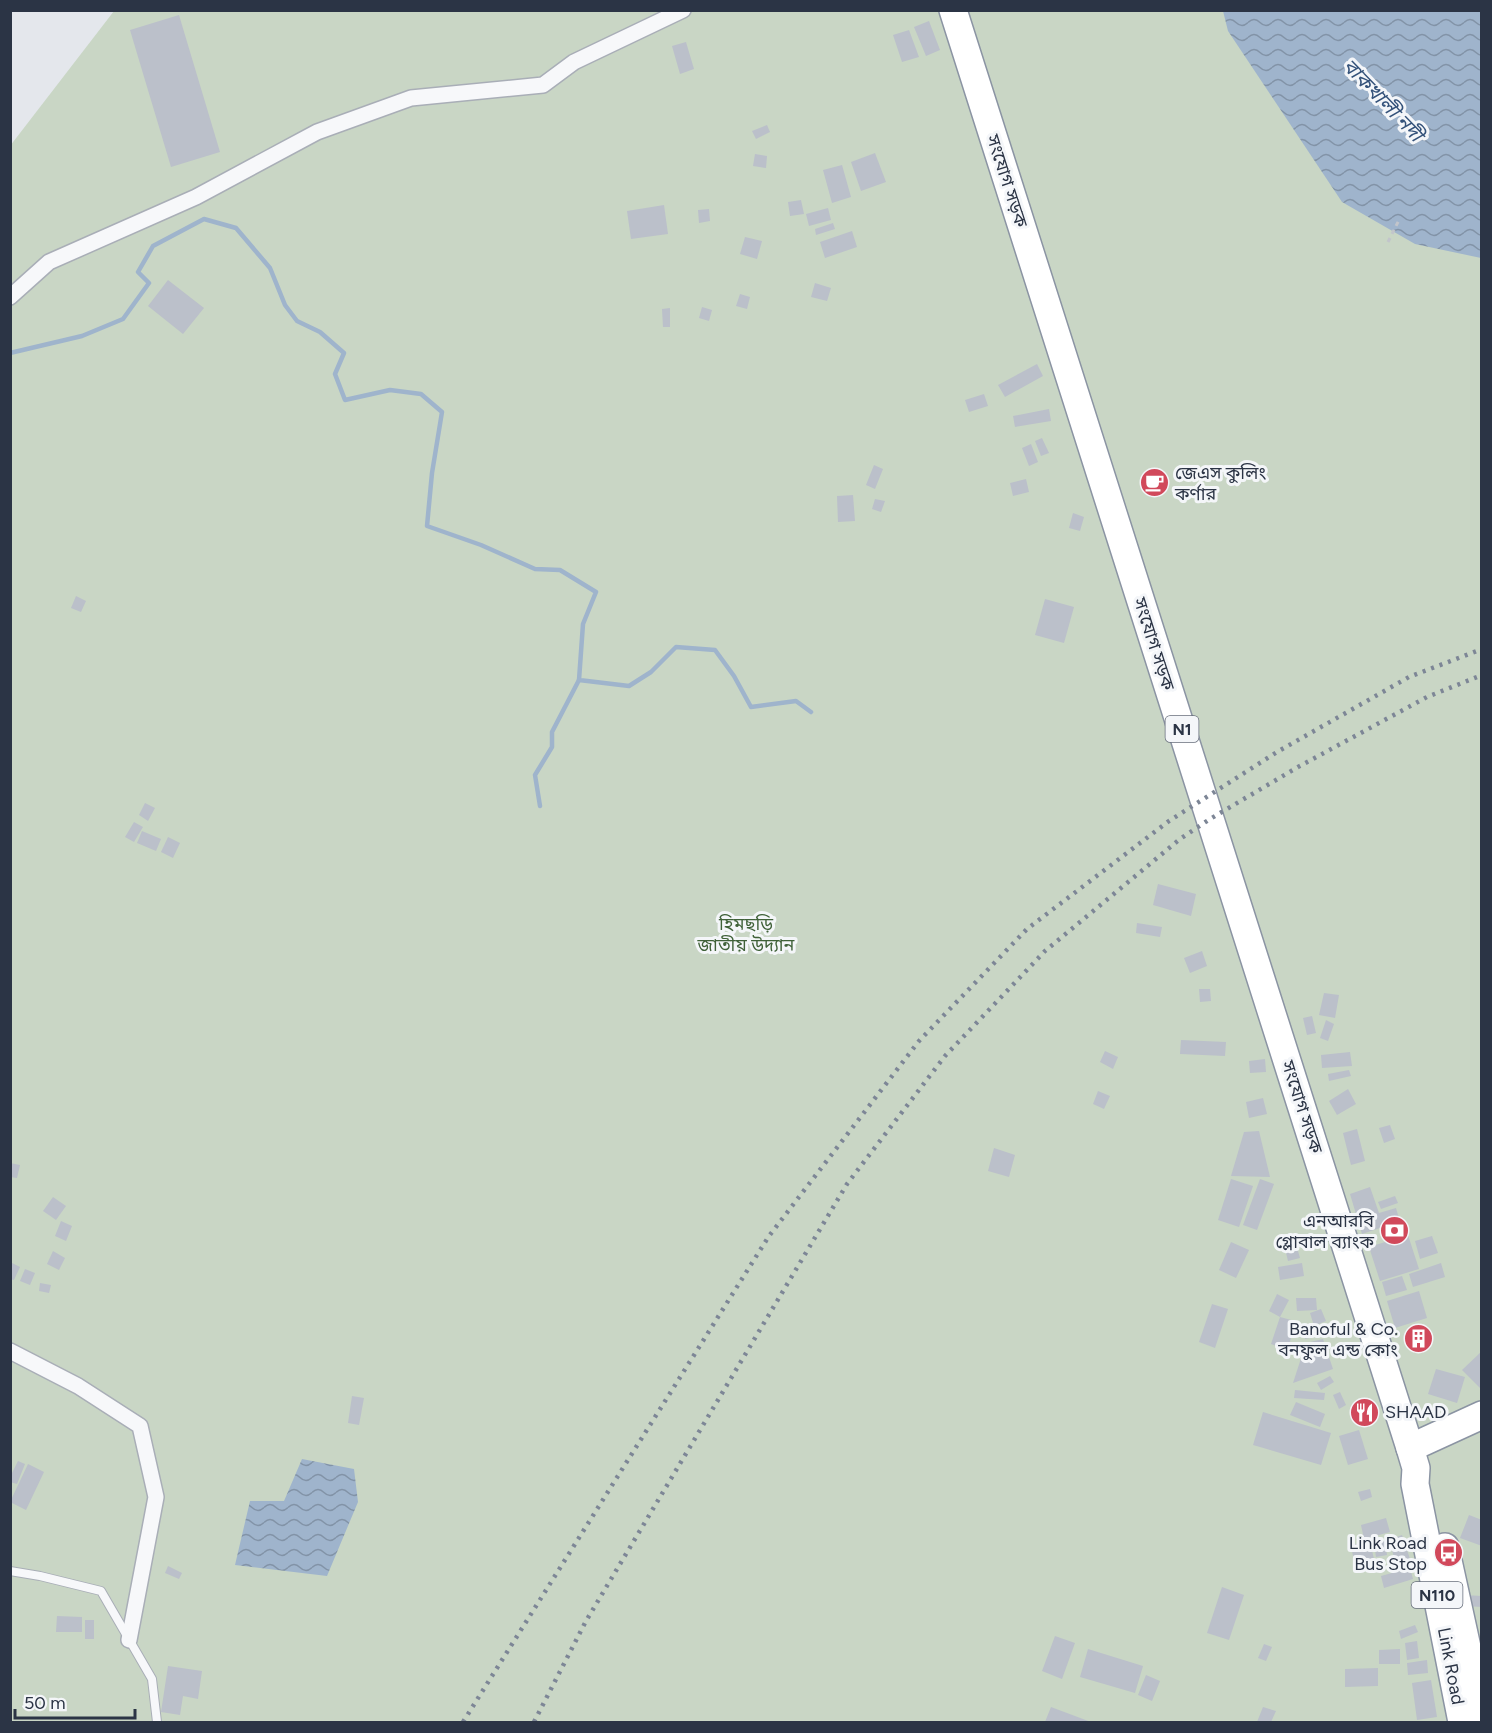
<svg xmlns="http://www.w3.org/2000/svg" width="1492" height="1733" font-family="Figtree,'Noto Sans Bengali',sans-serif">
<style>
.green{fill:#c9d6c5}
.water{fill:url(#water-waves)}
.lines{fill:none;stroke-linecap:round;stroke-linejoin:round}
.stream{stroke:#9fb4cc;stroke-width:4.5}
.building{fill:#bbc0ca}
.lane-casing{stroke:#a9aeb7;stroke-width:10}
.street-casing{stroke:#a9aeb7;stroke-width:18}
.highway-casing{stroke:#8b94a3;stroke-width:30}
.path{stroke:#c2c5cb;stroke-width:3;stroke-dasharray:4.5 4.5;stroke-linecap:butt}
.lane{stroke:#f7f8fa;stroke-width:8}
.street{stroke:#f7f8fa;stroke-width:15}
.highway{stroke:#fff;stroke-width:27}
.rail{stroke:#7d8696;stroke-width:4.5;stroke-dasharray:3 6;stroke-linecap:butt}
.labels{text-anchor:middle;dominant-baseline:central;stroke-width:6;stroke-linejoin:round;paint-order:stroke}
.shield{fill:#f4f6f9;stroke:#676e7b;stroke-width:1.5}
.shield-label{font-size:16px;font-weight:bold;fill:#2b3445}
.street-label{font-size:18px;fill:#2b3445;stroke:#f4f6f9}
.poi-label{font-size:18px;fill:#2b3445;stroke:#f4f6f9;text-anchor:end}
.park-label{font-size:18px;fill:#3f6138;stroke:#f4f6f9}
.water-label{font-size:20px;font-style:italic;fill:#34527a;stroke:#f4f6f9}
</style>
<defs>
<pattern id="water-waves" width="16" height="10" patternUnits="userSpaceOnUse" patternTransform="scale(1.5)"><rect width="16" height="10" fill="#9fb4cc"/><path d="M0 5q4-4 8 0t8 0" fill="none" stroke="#8293a7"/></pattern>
</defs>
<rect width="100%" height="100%" fill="#e4e7ec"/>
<path class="green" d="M 114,11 L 1481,11 L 1481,1722 L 11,1722 L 10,146 Z"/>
<g class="water">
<path d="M 1223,11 L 1481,11 L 1481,258 L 1415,244 L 1342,202 L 1228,31 Z"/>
<path d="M 302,1459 L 354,1469 L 358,1502 L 327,1576 L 235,1565 L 250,1501 L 284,1501 Z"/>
</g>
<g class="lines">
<g class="stream">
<path d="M 10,353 L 82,336 L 123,319 L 149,283 L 138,272 L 153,246 L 204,219 L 236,228 L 270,268 L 285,305 L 297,321 L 320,332 L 344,353 L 335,374 L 345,400 L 390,390 L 421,394 L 442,412 L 432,473 L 427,526 L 481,545 L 535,569 L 560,570 L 596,592 L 583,624 L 579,680 L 629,686 L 651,672 L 676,647 L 715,650 L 734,676 L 751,707 L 796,701 L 811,712"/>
<path d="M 540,806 L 535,775 L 552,747 L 552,732 L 579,680"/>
</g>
</g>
<g class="building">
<path d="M 179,15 L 220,152 L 171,167 L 130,30 Z"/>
<path d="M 929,21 L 940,50 L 926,56 L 914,27 Z"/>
<path d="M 909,30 L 919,57 L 902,62 L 893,35 Z"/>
<path d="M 686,42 L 694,69 L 680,74 L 672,46 Z"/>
<path d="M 767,125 L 770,132 L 756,139 L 752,131 Z"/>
<path d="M 875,153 L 886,182 L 861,191 L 851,162 Z"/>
<path d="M 755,154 L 767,156 L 766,168 L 753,166 Z"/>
<path d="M 842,165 L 851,197 L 832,203 L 823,170 Z"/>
<path d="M 801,200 L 804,214 L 790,216 L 788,202 Z"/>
<path d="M 664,205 L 668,234 L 631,239 L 627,211 Z"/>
<path d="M 828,208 L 831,220 L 809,226 L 806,214 Z"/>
<path d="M 709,209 L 710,221 L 699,223 L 698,210 Z"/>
<path d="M 833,223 L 835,229 L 816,235 L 815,229 Z"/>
<path d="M 852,231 L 857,247 L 825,258 L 820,242 Z"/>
<path d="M 745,237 L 762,241 L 757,259 L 740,254 Z"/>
<path d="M 168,280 L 204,308 L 183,334 L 148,306 Z"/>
<path d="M 815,283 L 831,288 L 827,301 L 811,297 Z"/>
<path d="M 740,294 L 750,297 L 747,309 L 736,306 Z"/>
<path d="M 702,307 L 712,310 L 709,321 L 699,318 Z"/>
<path d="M 670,308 L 670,327 L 663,327 L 662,309 Z"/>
<path d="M 1037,364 L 1043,376 L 1005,397 L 998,385 Z"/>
<path d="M 984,394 L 988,406 L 969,412 L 965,400 Z"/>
<path d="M 1049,409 L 1051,421 L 1015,427 L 1013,416 Z"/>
<path d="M 1042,438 L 1049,453 L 1041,456 L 1035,441 Z"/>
<path d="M 1031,444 L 1038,462 L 1029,466 L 1022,448 Z"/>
<path d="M 874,465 L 883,469 L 875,489 L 866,485 Z"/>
<path d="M 1026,479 L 1029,492 L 1013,496 L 1010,483 Z"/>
<path d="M 853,495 L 855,521 L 838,522 L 837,496 Z"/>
<path d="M 875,499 L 885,501 L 881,512 L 872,509 Z"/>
<path d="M 1073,513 L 1084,517 L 1080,531 L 1069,528 Z"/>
<path d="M 76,596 L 86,601 L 81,612 L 71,608 Z"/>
<path d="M 1045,599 L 1074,607 L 1064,643 L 1035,635 Z"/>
<path d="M 145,803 L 155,808 L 148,821 L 139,815 Z"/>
<path d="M 134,822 L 143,827 L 134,842 L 125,837 Z"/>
<path d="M 142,831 L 161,839 L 156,851 L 137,843 Z"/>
<path d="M 168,837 L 180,843 L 173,858 L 161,852 Z"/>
<path d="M 1158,884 L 1196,894 L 1191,916 L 1153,905 Z"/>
<path d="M 1137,923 L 1162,927 L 1160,937 L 1136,933 Z"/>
<path d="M 1202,951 L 1207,966 L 1190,973 L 1184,958 Z"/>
<path d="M 1199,989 L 1210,989 L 1211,1001 L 1200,1002 Z"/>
<path d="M 1324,993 L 1339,995 L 1335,1018 L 1319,1015 Z"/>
<path d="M 1312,1016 L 1316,1033 L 1307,1035 L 1303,1018 Z"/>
<path d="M 1326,1020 L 1334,1024 L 1328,1041 L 1320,1038 Z"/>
<path d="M 1181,1040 L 1226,1042 L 1225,1056 L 1180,1054 Z"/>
<path d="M 1105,1051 L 1118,1057 L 1113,1069 L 1100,1062 Z"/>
<path d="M 1350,1052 L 1352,1066 L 1322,1068 L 1321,1055 Z"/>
<path d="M 1265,1059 L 1266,1072 L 1250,1073 L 1249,1061 Z"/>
<path d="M 1349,1070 L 1351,1076 L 1329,1081 L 1328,1074 Z"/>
<path d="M 1348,1089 L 1356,1104 L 1337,1115 L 1329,1101 Z"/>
<path d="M 1098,1091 L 1110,1096 L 1104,1109 L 1093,1104 Z"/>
<path d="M 1263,1098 L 1267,1114 L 1249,1118 L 1246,1102 Z"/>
<path d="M 1390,1125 L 1395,1139 L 1384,1143 L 1379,1128 Z"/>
<path d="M 1357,1129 L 1365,1161 L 1351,1165 L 1343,1133 Z"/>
<path d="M 1259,1131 L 1270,1177 L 1231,1176 L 1244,1132 Z"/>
<path d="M 994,1148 L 1015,1155 L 1009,1177 L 988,1171 Z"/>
<path d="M 10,1163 L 20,1165 L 17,1178 L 10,1177 Z"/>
<path d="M 1231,1179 L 1253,1186 L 1239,1227 L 1218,1220 Z"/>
<path d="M 1260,1179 L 1274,1184 L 1257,1230 L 1243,1225 Z"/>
<path d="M 1370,1187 L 1379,1213 L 1396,1208 L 1402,1229 L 1385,1234 L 1383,1227 L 1362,1234 L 1350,1194 Z"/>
<path d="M 1395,1196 L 1398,1203 L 1381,1209 L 1378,1202 Z"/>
<path d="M 53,1197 L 66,1206 L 56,1220 L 43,1211 Z"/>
<path d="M 61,1221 L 72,1226 L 66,1241 L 55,1236 Z"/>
<path d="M 1408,1235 L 1419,1269 L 1380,1281 L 1369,1247 Z"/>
<path d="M 1432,1236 L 1438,1253 L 1420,1259 L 1415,1241 Z"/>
<path d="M 1294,1237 L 1300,1258 L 1288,1261 L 1283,1240 Z"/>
<path d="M 1231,1242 L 1249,1250 L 1236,1278 L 1219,1270 Z"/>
<path d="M 53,1251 L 65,1258 L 59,1270 L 47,1264 Z"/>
<path d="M 10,1262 L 20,1267 L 14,1280 L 10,1279 Z"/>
<path d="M 1302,1263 L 1304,1276 L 1280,1280 L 1278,1267 Z"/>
<path d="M 1441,1263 L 1445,1277 L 1413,1287 L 1409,1274 Z"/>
<path d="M 25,1269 L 35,1273 L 30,1285 L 20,1281 Z"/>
<path d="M 1402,1276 L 1407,1290 L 1386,1296 L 1382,1282 Z"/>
<path d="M 40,1283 L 51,1285 L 49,1293 L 39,1291 Z"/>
<path d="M 1419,1291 L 1427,1318 L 1395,1328 L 1387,1301 Z"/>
<path d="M 1277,1294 L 1289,1300 L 1280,1317 L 1295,1321 L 1288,1350 L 1271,1344 L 1280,1317 L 1269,1311 Z"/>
<path d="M 1296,1298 L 1316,1298 L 1317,1310 L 1297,1311 Z"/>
<path d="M 1212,1304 L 1228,1309 L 1215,1348 L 1199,1342 Z"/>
<path d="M 1321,1309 L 1326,1321 L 1314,1326 L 1310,1313 Z"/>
<path d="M 1424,1325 L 1431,1348 L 1415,1353 L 1408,1330 Z"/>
<path d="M 1325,1326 L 1327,1334 L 1305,1339 L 1304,1331 Z"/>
<path d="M 1323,1339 L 1333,1369 L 1293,1383 L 1306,1343 Z"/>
<path d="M 1482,1351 L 1482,1390 L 1462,1370 Z"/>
<path d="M 1436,1369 L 1465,1377 L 1457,1403 L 1428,1394 Z"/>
<path d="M 1330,1376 L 1334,1382 L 1321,1390 L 1317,1383 Z"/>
<path d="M 1295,1390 L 1325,1393 L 1324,1400 L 1294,1398 Z"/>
<path d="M 1340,1392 L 1346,1405 L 1339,1409 L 1333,1395 Z"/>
<path d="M 352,1396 L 364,1398 L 359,1425 L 348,1423 Z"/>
<path d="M 1296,1402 L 1325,1414 L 1320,1427 L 1290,1415 Z"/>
<path d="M 1369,1406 L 1371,1416 L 1359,1417 L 1357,1408 Z"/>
<path d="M 1263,1412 L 1331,1433 L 1321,1465 L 1253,1445 Z"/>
<path d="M 1359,1430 L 1368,1459 L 1348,1465 L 1339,1436 Z"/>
<path d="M 18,1461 L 25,1464 L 17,1484 L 10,1482 L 10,1477 Z"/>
<path d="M 28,1464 L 44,1472 L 26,1510 L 10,1502 Z"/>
<path d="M 1370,1489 L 1372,1497 L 1361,1501 L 1358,1492 Z"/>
<path d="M 1469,1515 L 1482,1520 L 1482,1546 L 1460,1538 Z"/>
<path d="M 1386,1518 L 1390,1532 L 1364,1539 L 1361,1525 Z"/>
<path d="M 1402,1535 L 1410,1559 L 1396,1564 L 1389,1540 Z"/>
<path d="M 1370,1541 L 1375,1564 L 1355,1567 L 1351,1545 Z"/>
<path d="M 1385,1541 L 1387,1555 L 1376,1557 L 1374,1543 Z"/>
<path d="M 168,1566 L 182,1573 L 179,1579 L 165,1573 Z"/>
<path d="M 1410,1568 L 1413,1579 L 1384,1588 L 1381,1576 Z"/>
<path d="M 1222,1587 L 1244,1595 L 1229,1640 L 1207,1633 Z"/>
<path d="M 1464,1595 L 1482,1596 L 1482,1607 L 1464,1606 Z"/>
<path d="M 57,1616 L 82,1617 L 82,1632 L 56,1632 Z"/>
<rect x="85" y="1620" width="9" height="19"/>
<path d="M 1415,1625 L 1418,1632 L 1401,1639 L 1399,1631 Z"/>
<path d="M 1055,1636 L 1075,1643 L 1062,1679 L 1042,1671 Z"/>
<path d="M 1417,1641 L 1419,1658 L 1407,1660 L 1405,1643 Z"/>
<path d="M 1264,1644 L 1272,1647 L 1266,1661 L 1258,1658 Z"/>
<path d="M 1088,1649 L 1143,1666 L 1135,1693 L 1080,1677 Z"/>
<path d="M 1400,1649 L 1400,1664 L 1379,1664 L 1379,1650 Z"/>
<path d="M 1427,1660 L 1428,1673 L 1408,1675 L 1407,1663 Z"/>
<path d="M 168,1666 L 202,1671 L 198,1699 L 183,1696 L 180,1715 L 161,1712 Z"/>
<path d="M 1378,1668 L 1378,1686 L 1345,1687 L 1345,1669 Z"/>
<path d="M 1146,1675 L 1160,1681 L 1152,1701 L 1138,1695 Z"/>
<path d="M 1431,1680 L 1437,1717 L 1417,1720 L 1412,1683 Z"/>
<path d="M 1051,1707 L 1091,1722 L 1045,1722 Z"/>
<path d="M 1263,1707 L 1276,1711 L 1271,1722 L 1257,1722 Z"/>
</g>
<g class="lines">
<defs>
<path id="lane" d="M 10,1571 L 40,1576 L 101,1591 L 152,1679 L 157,1722"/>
<g id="street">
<path d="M 10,297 L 49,262 L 196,197 L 317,132 L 411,98 L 543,85 L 574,62 L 683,10"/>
<path d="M 10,1351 L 78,1386 L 140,1426 L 156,1497 L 129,1640"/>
</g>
<g id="highway">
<path d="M 953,10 L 1410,1448 L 1416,1468 L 1415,1484 L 1462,1722"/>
<path d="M 1410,1448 L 1482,1415"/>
<path d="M 1445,1547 L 1482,1716"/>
</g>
</defs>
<use href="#lane" class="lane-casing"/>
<use href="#street" class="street-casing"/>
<use href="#highway" class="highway-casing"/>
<path class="path" d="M 1388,242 L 1399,220"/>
<use href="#lane" class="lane"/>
<use href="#street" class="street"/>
<use href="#highway" class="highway"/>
<g class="rail">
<path d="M 463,1722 L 769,1236 L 919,1041 L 1027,929 L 1169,821 L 1277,752 L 1409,677 L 1482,649"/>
<path d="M 534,1722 L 586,1621 L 847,1184 L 945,1056 L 1045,951 L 1180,839 L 1210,819 L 1298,767 L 1427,697 L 1482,675"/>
</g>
</g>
<defs>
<symbol id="cafe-disc" viewBox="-11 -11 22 22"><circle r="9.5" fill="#d1495b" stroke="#f4f6f9"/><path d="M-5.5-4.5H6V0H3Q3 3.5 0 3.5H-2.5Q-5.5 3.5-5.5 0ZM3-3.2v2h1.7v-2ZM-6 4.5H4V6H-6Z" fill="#fff"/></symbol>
<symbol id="bank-disc" viewBox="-11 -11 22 22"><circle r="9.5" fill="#d1495b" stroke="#f4f6f9"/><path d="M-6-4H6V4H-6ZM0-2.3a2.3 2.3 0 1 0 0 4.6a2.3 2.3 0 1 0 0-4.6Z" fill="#fff"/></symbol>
<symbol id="building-disc" viewBox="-11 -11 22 22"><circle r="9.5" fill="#d1495b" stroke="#f4f6f9"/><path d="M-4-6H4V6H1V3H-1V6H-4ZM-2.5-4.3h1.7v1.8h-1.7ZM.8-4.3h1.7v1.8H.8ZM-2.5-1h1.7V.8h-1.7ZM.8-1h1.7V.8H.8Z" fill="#fff"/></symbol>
<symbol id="restaurant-disc" viewBox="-11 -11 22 22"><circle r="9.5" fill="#d1495b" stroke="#f4f6f9"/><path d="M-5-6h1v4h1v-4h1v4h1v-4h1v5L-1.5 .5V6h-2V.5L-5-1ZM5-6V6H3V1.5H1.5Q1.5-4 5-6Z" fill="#fff"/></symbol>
<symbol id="bus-disc" viewBox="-11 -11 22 22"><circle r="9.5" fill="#d1495b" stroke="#f4f6f9"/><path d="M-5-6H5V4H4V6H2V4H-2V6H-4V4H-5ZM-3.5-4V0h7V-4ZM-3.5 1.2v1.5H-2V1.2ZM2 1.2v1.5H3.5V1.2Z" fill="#fff"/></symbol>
</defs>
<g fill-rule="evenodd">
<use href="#cafe-disc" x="1138" y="466" width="33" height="33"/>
<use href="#bank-disc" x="1378" y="1214" width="33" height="33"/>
<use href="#building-disc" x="1402" y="1322" width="33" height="33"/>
<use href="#restaurant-disc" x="1348" y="1396" width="33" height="33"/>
<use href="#bus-disc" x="1432" y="1536" width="33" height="33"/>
</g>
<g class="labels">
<g class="shield">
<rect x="1165.5" y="716" width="33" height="26" rx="4.5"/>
<rect x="1411.5" y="1582" width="51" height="26" rx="4.5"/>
</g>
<g class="shield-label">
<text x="1182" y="729">N1</text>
<text x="1437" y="1595">N110</text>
</g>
<g class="street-label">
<text transform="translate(1007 181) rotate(72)">সংযোগ সড়ক</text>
<text transform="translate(1154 644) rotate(72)">সংযোগ সড়ক</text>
<text transform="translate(1302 1107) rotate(72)">সংযোগ সড়ক</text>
<text transform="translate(1451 1666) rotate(79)">Link Road</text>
</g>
<g class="poi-label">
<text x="1175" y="473" text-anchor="start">জেএস কুলিং<tspan x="1175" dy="21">কর্ণার</tspan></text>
<text x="1374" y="1221">এনআরবি<tspan x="1374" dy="21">গ্লোবাল ব্যাংক</tspan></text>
<text x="1398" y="1329">Banoful &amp; Co.<tspan x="1398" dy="21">বনফুল এন্ড কোং</tspan></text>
<text x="1385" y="1412" text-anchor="start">SHAAD</text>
<text x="1427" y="1543">Link Road<tspan x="1427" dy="21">Bus Stop</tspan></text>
</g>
<g class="park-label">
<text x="746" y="924">হিমছড়ি<tspan x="746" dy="21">জাতীয় উদ্যান</tspan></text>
</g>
<g class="water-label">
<text transform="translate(1383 100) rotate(46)">বাকখালী নদী</text>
</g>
</g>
<rect width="1492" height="1733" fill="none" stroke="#2b3445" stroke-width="24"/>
<path d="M15 1709v9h120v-9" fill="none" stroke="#2b3445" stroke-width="3"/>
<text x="24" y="1709" font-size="18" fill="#2b3445" stroke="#f4f6f9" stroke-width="4.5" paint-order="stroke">50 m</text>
</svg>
